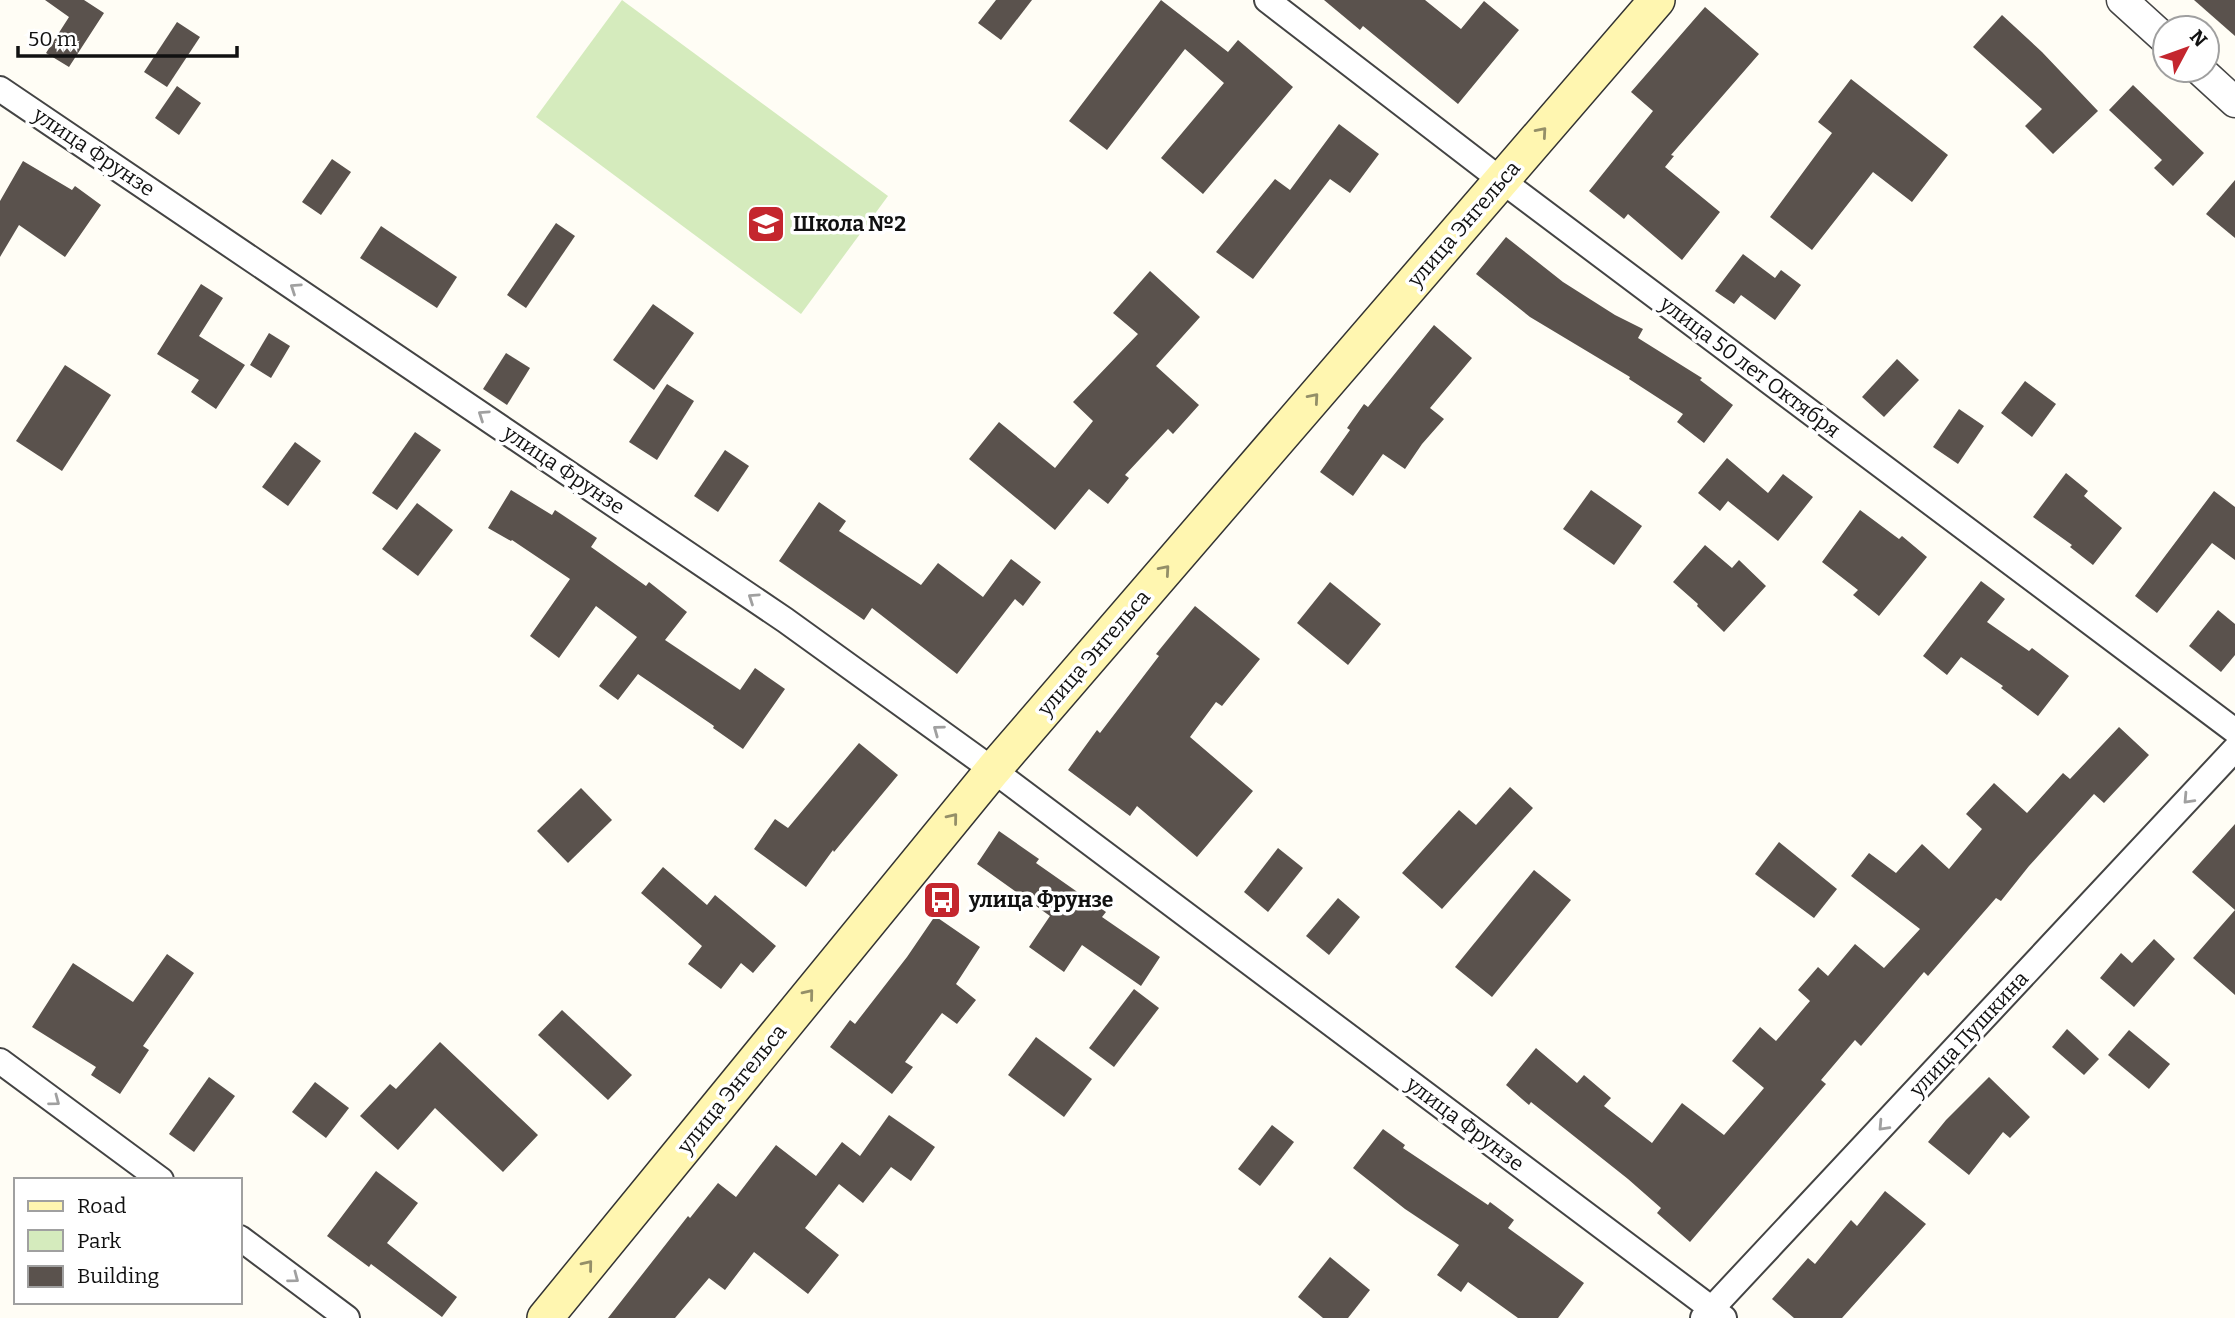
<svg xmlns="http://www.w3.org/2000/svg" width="2235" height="1318" font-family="Bitter,serif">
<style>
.green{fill:#d5ebbd}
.building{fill:#5a524d}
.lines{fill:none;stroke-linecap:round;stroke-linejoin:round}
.minor-casing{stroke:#444;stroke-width:28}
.tertiary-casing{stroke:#444;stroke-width:33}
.secondary-casing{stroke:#333;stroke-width:38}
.minor{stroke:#fff;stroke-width:24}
.tertiary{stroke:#fff;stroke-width:30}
.secondary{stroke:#fff6b0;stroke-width:35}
.oneway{stroke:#948f68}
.oneway2{stroke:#a0a0a0}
.labels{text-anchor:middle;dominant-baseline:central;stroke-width:7;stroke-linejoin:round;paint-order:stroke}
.street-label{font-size:21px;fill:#111;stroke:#fff}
.poi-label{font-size:21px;font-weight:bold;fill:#111;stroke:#fff;text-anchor:start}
</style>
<rect width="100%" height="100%" fill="#fffdf5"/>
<path class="green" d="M 622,0 L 888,196 L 801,314 L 536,117 Z"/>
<g class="building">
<path d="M 45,0 L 84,0 L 104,13 L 69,67 L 46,53 L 69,17 Z"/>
<path d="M 996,0 L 1032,0 L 1001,40 L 978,23 Z"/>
<path d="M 1161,0 L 1228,52 L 1238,40 L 1293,87 L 1203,194 L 1161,158 L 1224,83 L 1185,49 L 1107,150 L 1069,121 Z"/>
<path d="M 1324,0 L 1425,0 L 1461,29 L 1484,1 L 1519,30 L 1458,104 L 1363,26 L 1360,30 Z"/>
<path d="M 2194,0 L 2235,0 L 2235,36 Z"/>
<path d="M 1705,7 L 1759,54 L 1671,155 L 1674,156 L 1665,167 L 1720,212 L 1682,260 L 1628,214 L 1624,219 L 1589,191 L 1653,111 L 1631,92 Z"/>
<path d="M 2002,15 L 2042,52 L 2098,111 L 2053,154 L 2025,126 L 2042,109 L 1973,47 Z"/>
<path d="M 177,22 L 200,37 L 167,87 L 144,72 Z"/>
<path d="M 1851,79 L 1948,155 L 1912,202 L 1873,172 L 1812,250 L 1770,217 L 1832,133 L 1818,122 Z"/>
<path d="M 2133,85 L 2204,153 L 2173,186 L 2154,168 L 2162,160 L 2109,110 Z"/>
<path d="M 177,86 L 201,103 L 179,135 L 155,118 Z"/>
<path d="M 1339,124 L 1379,154 L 1350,193 L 1330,179 L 1253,279 L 1216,252 L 1275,179 L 1290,190 Z"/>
<path d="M 332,159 L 351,172 L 321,215 L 302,202 Z"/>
<path d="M 23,161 L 72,190 L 75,186 L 101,205 L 65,257 L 19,225 L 0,257 L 0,201 Z"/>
<path d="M 2235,180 L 2235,238 L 2206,214 Z"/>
<path d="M 556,223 L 575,236 L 526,308 L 507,295 Z"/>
<path d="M 381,226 L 457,277 L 437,308 L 360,258 Z"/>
<path d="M 1506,237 L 1563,282 L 1615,315 L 1643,329 L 1638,338 L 1702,378 L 1700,380 L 1733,405 L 1704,443 L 1677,422 L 1683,414 L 1629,379 L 1630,377 L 1530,317 L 1476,274 Z"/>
<path d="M 1743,254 L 1775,278 L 1781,270 L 1801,285 L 1775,320 L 1741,295 L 1734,304 L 1715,291 Z"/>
<path d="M 1150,271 L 1200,317 L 1156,366 L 1199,405 L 1173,434 L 1168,429 L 1125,475 L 1129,478 L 1108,504 L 1089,489 L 1055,530 L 969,459 L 999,422 L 1055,468 L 1093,421 L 1073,402 L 1138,334 L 1113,313 Z"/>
<path d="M 201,284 L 223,298 L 199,336 L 245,365 L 216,409 L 191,392 L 199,380 L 157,354 Z"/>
<path d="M 653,304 L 694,333 L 654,390 L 613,360 Z"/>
<path d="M 1434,325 L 1472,358 L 1430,408 L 1444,419 L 1422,444 L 1405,469 L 1383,454 L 1353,496 L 1320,472 L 1350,430 L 1347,428 L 1364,404 L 1368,407 Z"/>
<path d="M 269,333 L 290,346 L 271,378 L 250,365 Z"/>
<path d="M 506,353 L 530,368 L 507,405 L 483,389 Z"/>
<path d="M 1897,359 L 1919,380 L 1884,417 L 1862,397 Z"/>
<path d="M 65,365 L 111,395 L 62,471 L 16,441 Z"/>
<path d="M 2025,381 L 2056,404 L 2032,437 L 2001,413 Z"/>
<path d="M 667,384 L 694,401 L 657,460 L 629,442 Z"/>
<path d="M 1959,409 L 1984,426 L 1958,464 L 1933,447 Z"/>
<path d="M 415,432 L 441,450 L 397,510 L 372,493 Z"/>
<path d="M 295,442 L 321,461 L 288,506 L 262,487 Z"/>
<path d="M 725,450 L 749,466 L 718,512 L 694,496 Z"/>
<path d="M 1727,458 L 1768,493 L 1783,474 L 1813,497 L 1778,541 L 1728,501 L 1720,511 L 1698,493 Z"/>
<path d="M 2066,473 L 2088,491 L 2084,496 L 2122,528 L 2093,565 L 2070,547 L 2072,545 L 2033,517 Z"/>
<path d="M 511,490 L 552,515 L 555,510 L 597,538 L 591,547 L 646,586 L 649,582 L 687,612 L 665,640 L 740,690 L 755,668 L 785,689 L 743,749 L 713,728 L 714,726 L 638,674 L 618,700 L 599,686 L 637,637 L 596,606 L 559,658 L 530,636 L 570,579 L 512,540 L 511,541 L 488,528 Z"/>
<path d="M 1591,490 L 1642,526 L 1614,565 L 1563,529 Z"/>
<path d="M 2214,491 L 2235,507 L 2235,560 L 2212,543 L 2157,613 L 2135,596 Z"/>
<path d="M 819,502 L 846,521 L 839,531 L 921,585 L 938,563 L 983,597 L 1011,559 L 1041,582 L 1023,606 L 1015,599 L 957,674 L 872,608 L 864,620 L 779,561 Z"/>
<path d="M 417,503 L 453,530 L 418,576 L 382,549 Z"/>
<path d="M 1860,510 L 1899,539 L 1902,536 L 1927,557 L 1879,616 L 1853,595 L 1858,590 L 1822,562 Z"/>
<path d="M 1705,545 L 1732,568 L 1739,560 L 1766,586 L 1724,632 L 1697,606 L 1698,604 L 1673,582 Z"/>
<path d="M 1981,581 L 2005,599 L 1987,622 L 2029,651 L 2032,648 L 2069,676 L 2038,716 L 2001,688 L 2003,686 L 1961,657 L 1947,675 L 1923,656 Z"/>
<path d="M 1330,582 L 1381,624 L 1348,665 L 1297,623 Z"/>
<path d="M 1195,606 L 1260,659 L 1222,706 L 1216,702 L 1190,737 L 1253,791 L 1197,857 L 1137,806 L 1130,816 L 1068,770 L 1097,730 L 1100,733 L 1159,656 L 1156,654 Z"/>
<path d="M 2218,610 L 2235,624 L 2235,655 L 2221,672 L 2189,646 Z"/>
<path d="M 2119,727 L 2149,755 L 2104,803 L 2094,794 L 2029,866 L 2001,901 L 1996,898 L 1928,976 L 1924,972 L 1861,1046 L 1855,1040 L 1821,1080 L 1826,1084 L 1690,1242 L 1657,1213 L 1661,1208 L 1628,1179 L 1531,1102 L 1529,1105 L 1506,1085 L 1536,1048 L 1577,1083 L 1584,1075 L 1611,1098 L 1604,1106 L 1652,1143 L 1682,1103 L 1724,1135 L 1764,1088 L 1732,1061 L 1760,1027 L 1776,1041 L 1810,1001 L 1798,990 L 1818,967 L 1828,976 L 1855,944 L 1884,968 L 1920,929 L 1851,876 L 1869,853 L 1896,873 L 1922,844 L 1949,869 L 1982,829 L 1966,814 L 1994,783 L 2027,813 L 2063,773 L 2070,779 Z"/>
<path d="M 859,743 L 898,775 L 834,852 L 833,850 L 806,887 L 754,849 L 775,819 L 788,828 Z"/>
<path d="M 1510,787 L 1533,808 L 1442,909 L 1402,873 L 1459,810 L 1476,825 Z"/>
<path d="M 581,788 L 612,820 L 568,863 L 537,831 Z"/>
<path d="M 2235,824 L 2235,995 L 2193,958 L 2235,910 L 2192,872 Z"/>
<path d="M 999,831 L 1039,859 L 1036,863 L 1106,912 L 1102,917 L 1160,957 L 1141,986 L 1082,945 L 1064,972 L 1029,947 L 1050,916 L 977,864 Z"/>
<path d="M 1779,842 L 1837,889 L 1814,918 L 1755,874 Z"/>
<path d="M 1278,848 L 1303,868 L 1268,912 L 1244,892 Z"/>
<path d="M 663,867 L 707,905 L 715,895 L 776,946 L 753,973 L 741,963 L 721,989 L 688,964 L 702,946 L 641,893 Z"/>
<path d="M 1534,870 L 1571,900 L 1492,997 L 1455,967 Z"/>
<path d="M 1338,898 L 1360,917 L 1329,955 L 1306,936 Z"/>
<path d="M 935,916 L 980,947 L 956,984 L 976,1000 L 957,1024 L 942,1013 L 905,1062 L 913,1067 L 892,1094 L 830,1047 L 850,1020 L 855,1024 L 907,957 Z"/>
<path d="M 2154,939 L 2175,959 L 2134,1007 L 2100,978 L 2121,953 L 2132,963 Z"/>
<path d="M 167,954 L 194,973 L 143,1046 L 149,1050 L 120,1094 L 91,1075 L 96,1067 L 32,1027 L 73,963 L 133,1002 Z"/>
<path d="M 1134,989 L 1159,1008 L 1114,1067 L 1089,1048 Z"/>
<path d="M 562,1010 L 632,1075 L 608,1100 L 538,1035 Z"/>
<path d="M 2067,1029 L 2099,1059 L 2084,1075 L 2052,1047 Z"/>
<path d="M 2129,1030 L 2170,1064 L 2149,1089 L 2108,1055 Z"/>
<path d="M 1036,1037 L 1092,1079 L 1064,1117 L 1008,1075 Z"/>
<path d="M 440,1042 L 538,1135 L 503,1172 L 435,1108 L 398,1150 L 360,1116 L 390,1084 L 396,1089 Z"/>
<path d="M 209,1077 L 235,1096 L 194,1152 L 169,1134 Z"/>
<path d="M 1989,1077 L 2030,1117 L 2010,1138 L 2003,1132 L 1969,1175 L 1928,1142 L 1946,1120 Z"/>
<path d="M 315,1082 L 349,1108 L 326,1138 L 292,1112 Z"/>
<path d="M 889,1115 L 935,1147 L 911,1181 L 891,1167 L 863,1203 L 839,1184 L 805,1228 L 839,1255 L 808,1294 L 754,1252 L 725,1290 L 709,1278 L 675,1318 L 608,1318 L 688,1216 L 690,1218 L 718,1183 L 736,1197 L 776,1145 L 816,1176 L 842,1142 L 860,1156 Z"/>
<path d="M 1272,1125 L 1294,1142 L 1260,1186 L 1238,1169 Z"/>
<path d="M 1383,1129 L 1405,1145 L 1403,1148 L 1488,1205 L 1490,1202 L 1514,1220 L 1508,1228 L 1584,1283 L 1558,1318 L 1518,1318 L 1468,1282 L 1461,1292 L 1437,1275 L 1459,1245 L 1405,1209 L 1353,1168 Z"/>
<path d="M 376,1171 L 418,1203 L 387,1243 L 457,1297 L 442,1317 L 371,1264 L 369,1267 L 327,1236 Z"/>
<path d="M 1885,1191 L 1926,1224 L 1842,1318 L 1794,1318 L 1772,1299 L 1808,1258 L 1815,1264 L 1851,1220 L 1857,1226 Z"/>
<path d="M 1330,1257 L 1370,1290 L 1348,1318 L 1323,1318 L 1298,1297 Z"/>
</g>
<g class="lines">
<defs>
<g id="minor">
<path d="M 1267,0 L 1501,180 L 2235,731"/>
<path d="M 0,89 L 785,620 L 993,770 L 1724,1318"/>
<path d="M 0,1061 L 161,1180"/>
<path d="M 240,1238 L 347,1318"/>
<path d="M 1703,1318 L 2235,749"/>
</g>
<g id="tertiary">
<path d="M 2122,0 L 2165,39"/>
<path d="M 2200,70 L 2235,102"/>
</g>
<path id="secondary" d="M 545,1318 L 993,770 L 1657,0"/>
</defs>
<use href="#minor" class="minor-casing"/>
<use href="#tertiary" class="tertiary-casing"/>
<use href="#secondary" class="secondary-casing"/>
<use href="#minor" class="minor"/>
<use href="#tertiary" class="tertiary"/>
<use href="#secondary" class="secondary"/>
</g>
<defs><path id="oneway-chevron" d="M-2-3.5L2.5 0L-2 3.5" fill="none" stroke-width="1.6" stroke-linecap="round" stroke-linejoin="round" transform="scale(1.75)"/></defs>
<g class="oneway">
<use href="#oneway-chevron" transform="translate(1542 132) rotate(-49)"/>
<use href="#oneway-chevron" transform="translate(1314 398) rotate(-49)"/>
<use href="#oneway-chevron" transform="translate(1165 570) rotate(-49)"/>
<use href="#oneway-chevron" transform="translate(953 818) rotate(-51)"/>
<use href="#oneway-chevron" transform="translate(809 994) rotate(-51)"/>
<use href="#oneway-chevron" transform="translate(588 1265) rotate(-51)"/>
</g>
<g class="oneway2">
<use href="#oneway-chevron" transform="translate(295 288) rotate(-146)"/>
<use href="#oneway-chevron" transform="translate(483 415) rotate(-146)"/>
<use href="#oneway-chevron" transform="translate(753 598) rotate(-146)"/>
<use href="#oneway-chevron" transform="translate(938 730) rotate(-144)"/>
<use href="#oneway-chevron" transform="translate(2188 799) rotate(133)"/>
<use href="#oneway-chevron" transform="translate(55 1101) rotate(37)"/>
<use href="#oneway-chevron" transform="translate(1883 1126) rotate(133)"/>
<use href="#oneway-chevron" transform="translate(294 1278) rotate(37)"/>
</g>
<defs>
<symbol id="school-square" viewBox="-11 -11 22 22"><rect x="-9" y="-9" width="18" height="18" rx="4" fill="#c4262e" stroke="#fff"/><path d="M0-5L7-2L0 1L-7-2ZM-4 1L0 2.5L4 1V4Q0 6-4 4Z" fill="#fff"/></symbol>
<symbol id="bus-square" viewBox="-11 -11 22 22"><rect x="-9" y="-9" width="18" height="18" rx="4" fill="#c4262e" stroke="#fff"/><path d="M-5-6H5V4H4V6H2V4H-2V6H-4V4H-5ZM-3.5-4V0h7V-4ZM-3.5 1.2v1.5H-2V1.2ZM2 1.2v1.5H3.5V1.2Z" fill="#fff"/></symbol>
</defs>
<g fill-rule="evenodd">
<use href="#school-square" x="744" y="202" width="44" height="44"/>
<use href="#bus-square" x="920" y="878" width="44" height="44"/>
</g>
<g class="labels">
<g class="street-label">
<text transform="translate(94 152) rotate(34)">улица Фрунзе</text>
<text transform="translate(1464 224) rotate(-49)">улица Энгельса</text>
<text transform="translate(1750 367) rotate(37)">улица 50 лет Октября</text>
<text transform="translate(564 470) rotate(34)">улица Фрунзе</text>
<text transform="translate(1094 653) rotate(-49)">улица Энгельса</text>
<text transform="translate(1969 1034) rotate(-47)">улица Пушкина</text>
<text transform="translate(732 1089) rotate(-51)">улица Энгельса</text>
<text transform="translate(1465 1124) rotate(37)">улица Фрунзе</text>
</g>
<g class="poi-label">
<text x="793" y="224">Школа №2</text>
<text x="969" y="900">улица Фрунзе</text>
</g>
</g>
<rect x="14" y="1178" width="228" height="126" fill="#ffffff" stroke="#a0a0a0" stroke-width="2"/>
<rect x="28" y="1201" width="35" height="10" fill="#fff6b0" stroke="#a0a0a0" stroke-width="2"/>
<text x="77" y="1213" font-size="21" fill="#111111">Road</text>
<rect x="28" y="1230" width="35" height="21" fill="#d5ebbd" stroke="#a0a0a0" stroke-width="2"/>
<text x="77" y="1248" font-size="21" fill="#111111">Park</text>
<rect x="28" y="1266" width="35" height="21" fill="#5a524d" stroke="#a0a0a0" stroke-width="2"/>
<text x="77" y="1283" font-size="21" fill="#111111">Building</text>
<g transform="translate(2186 49) rotate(49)"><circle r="33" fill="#ffffff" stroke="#a0a0a0" stroke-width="2"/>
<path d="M0-5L12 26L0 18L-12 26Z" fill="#c4262e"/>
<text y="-10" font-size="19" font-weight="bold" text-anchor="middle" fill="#111111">N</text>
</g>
<path d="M18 46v10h219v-10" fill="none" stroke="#111111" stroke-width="3.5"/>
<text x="28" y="46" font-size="21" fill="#111111" stroke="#ffffff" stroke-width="5" paint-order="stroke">50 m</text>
</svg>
